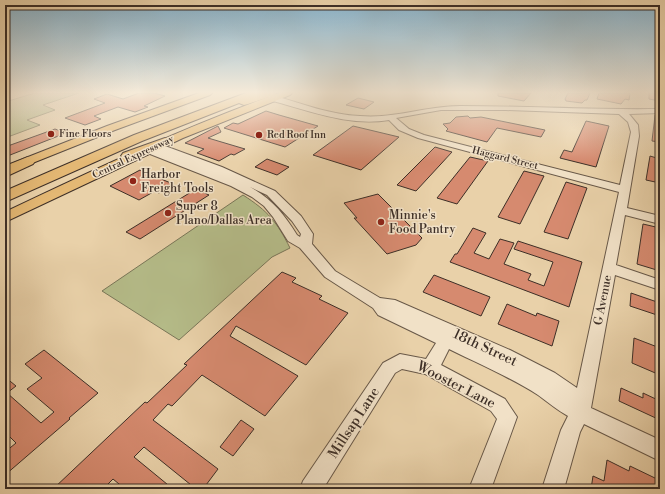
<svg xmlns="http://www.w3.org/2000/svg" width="665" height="494" font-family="'Libre Bodoni',serif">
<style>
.green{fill:#b5bc89;stroke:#797658}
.building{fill:#d68a6f;stroke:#3d2f27}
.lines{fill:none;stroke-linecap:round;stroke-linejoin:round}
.minor-casing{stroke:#685848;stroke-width:2}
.major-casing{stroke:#3d2f27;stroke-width:2}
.highway-casing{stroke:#3d2f27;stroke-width:2}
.minor{fill:#f1e1c7;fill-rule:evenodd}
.major{fill:#e4b874;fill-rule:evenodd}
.highway{fill:#e4b874;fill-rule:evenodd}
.poi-dot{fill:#8f2418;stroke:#f1e1c7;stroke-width:1.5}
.labels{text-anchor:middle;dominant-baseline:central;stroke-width:3;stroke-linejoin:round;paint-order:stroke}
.far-poi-label{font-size:10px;fill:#3d2f27;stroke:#f1e1c7;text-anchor:start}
.far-street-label{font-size:10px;fill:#3d2f27;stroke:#f1e1c7}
.poi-label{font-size:12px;fill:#3d2f27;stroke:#f1e1c7;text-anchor:start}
.street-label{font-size:12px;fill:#3d2f27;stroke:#f1e1c7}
.near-street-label{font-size:14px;fill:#3d2f27;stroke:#f1e1c7}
</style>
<rect width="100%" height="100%" fill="#e9d1a9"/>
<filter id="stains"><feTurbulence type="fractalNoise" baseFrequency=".005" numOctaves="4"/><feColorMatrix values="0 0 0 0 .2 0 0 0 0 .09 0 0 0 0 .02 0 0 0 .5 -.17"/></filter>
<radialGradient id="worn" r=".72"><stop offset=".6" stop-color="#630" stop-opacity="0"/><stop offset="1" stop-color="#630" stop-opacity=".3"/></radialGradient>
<g class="green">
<path d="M 35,93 L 79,93 L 43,105 L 55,110 L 27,120 L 40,125 L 5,138 L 5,102 Z"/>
<path d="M 243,195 C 268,211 277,222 290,248 L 272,257 L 179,340 L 102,291 Z"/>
</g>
<g class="building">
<path d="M 139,93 L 154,93 L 165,96 L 144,106 L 148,107 L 135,112 L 118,107 L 94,116 L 101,119 L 85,125 L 65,118 L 105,103 L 94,99 L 107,94 L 123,99 Z"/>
<path d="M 498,93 L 531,93 L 524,101 L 498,96 Z"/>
<path d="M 568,93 L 590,93 L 587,100 L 585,100 L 582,103 L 566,101 L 565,99 Z"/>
<path d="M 599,93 L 630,93 L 629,100 L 625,99 L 621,104 L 597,99 Z"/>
<path d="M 649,93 L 660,93 L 660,101 L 649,99 Z"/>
<path d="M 358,98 L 374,102 L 364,109 L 346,105 Z"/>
<path d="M 266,111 L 279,115 L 318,126 L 285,147 L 224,128 L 233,123 L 238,124 Z"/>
<path d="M 655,115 L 660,115 L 660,142 L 652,141 Z"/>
<path d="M 468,116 L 470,118 L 481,117 L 545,130 L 541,137 L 497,128 L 487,142 L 446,131 L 448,129 L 443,124 L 450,123 L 456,117 Z"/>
<path d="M 586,121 L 609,126 L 596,167 L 560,158 L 564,150 L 572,152 Z"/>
<path d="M 218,126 L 221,132 L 208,138 L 245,149 L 234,155 L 231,154 L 219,161 L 197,153 L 204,149 L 185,143 Z"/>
<path d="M 353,126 L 399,137 L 361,170 L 313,155 Z"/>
<path d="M 55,129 L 66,133 L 5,157 L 5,147 Z"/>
<path d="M 435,147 L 452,152 L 416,191 L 397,185 Z"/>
<path d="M 650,156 L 660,159 L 660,183 L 646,180 Z"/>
<path d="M 470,157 L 488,161 L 457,204 L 437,198 Z"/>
<path d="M 267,159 L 289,167 L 277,175 L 255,167 Z"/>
<path d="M 140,170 L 173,184 L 159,193 L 155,191 L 139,200 L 110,186 Z"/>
<path d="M 524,171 L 544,176 L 520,224 L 498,217 Z"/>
<path d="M 566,182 L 587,188 L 568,239 L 544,232 Z"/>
<path d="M 196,189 L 209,195 L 140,239 L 126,232 Z"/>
<path d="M 378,194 L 422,238 L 416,245 L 387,254 L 354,218 L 357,218 L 344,203 Z"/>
<path d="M 643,224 L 660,228 L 657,259 L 660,260 L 660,271 L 637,264 Z"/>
<path d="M 473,228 L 486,233 L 474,253 L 489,259 L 500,239 L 514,243 L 504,264 L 531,274 L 528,280 L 544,286 L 553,262 L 514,249 L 518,241 L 582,262 L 569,307 L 450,262 L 455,254 L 457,254 Z"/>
<path d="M 282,272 L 296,278 L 292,282 L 322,296 L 319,299 L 348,313 L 306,365 L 236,326 L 230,336 L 298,376 L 265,416 L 202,375 L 172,406 L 168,404 L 153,420 L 218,469 L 203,489 L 196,489 L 144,447 L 134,457 L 173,489 L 125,489 L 113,479 L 103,489 L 53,489 L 145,402 L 147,403 L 187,365 L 184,364 Z"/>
<path d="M 434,275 L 490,297 L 481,316 L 423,292 Z"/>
<path d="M 631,293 L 660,303 L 660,316 L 630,306 Z"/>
<path d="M 507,304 L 536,316 L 537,313 L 559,321 L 552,346 L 498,324 Z"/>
<path d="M 634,338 L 660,348 L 660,375 L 632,363 Z"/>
<path d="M 44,350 L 98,393 L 69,418 L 70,419 L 5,475 L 5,452 L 16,443 L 5,432 L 5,377 L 16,386 L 7,393 L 41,423 L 54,412 L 27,389 L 42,378 L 25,364 Z"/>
<path d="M 621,388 L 643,398 L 643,393 L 660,401 L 660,420 L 619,401 Z"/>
<path d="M 241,420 L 254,429 L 233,456 L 220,447 Z"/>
<path d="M 607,460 L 629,471 L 630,466 L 657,479 L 657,482 L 660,483 L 660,489 L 591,489 L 593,476 L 604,481 Z"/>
</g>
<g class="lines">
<defs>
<path id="minor" d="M 269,96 L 275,96 C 303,104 331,115 360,116 C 394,119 426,106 460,106 C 526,106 593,110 660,109 L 660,113 L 629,114 L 638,125 L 639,136 L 627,208 L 660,216 L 660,224 L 625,215 L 616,265 L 660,280 L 660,290 L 615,275 L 591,408 L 660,440 L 660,461 L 584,424 L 580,432 L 564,489 L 542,489 L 561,430 L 568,416 C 557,410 548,402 538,395 C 510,377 479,364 449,349 L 441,365 L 505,399 L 517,417 L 491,489 L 469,489 L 497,419 L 491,411 L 425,374 L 402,369 L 395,373 L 323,489 L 300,489 L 303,481 L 383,363 L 400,354 L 426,359 L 436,343 L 378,315 L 373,308 L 325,277 L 300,248 L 288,241 L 273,217 L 264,206 L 252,197 L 231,186 L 150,154 L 147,148 L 149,146 L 165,146 L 222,167 L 275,191 L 301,216 L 313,234 L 312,244 L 335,271 L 380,298 L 395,300 L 510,350 L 555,373 L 577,388 L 619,192 L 418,138 L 399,130 L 389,120 C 348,127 308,110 269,100 ZM 441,110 L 506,110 L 619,114 L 628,122 L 631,132 L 620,185 L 424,135 L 409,129 L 396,118 ZM 250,187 L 267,195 L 292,221 L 301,234 L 300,237 L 297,235 C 284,214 272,199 250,187 Z"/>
<g id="major">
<path d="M 199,93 L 212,93 L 210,95 L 115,130 L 5,174 L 5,166 L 107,126 Z"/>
<path d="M 279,93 L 292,93 L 290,95 L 183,138 L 5,222 L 5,212 C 95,169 185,127 279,93 Z"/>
</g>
<g id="highway">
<path d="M 246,93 L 276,93 L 275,95 L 248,104 L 244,105 L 239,103 L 142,141 L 5,202 L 5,191 L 134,135 Z"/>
<path d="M 165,138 L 169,139 L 171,142 L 169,145 L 128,160 L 123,159 L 121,156 L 123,153 Z"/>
<path d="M 28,157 L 33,158 L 35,161 L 33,164 L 5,177 L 5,167 Z"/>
</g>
</defs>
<use href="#minor" class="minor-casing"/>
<use href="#major" class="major-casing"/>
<use href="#highway" class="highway-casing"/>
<use href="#minor" class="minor"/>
<use href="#major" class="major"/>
<use href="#highway" class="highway"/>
</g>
<linearGradient id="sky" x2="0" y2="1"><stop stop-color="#87b5d0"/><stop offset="0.57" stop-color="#f5ead8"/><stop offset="1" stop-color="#f5ead8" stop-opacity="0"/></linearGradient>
<rect width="665" height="162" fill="url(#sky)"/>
<g class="poi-dot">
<circle cx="51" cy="134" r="4"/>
<circle cx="259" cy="135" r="4"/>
<circle cx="133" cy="181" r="4"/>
<circle cx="168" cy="213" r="4"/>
<circle cx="381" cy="222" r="4"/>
</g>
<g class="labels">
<g class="far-poi-label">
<text x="59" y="134">Fine Floors</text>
<text x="267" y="135">Red Roof Inn</text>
</g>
<g class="far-street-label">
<text transform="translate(133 157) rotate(-25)">Central Expressway</text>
<text transform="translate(505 158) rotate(14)">Haggard Street</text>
</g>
<g class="poi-label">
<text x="141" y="174">Harbor<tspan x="141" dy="14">Freight Tools</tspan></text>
<text x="176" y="206">Super 8<tspan x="176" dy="14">Plano/Dallas Area</tspan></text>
<text x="389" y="215">Minnie's<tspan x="389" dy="14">Food Pantry</tspan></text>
</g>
<g class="street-label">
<text transform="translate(603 300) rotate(-79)">G Avenue</text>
</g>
<g class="near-street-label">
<text transform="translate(485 348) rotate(25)">18th Street</text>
<text transform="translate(456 385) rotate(27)">Wooster Lane</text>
<text transform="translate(354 423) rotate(-57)">Millsap Lane</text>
</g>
</g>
<rect width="665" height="494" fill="none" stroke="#e9d1a9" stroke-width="20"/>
<rect x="6" y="6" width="653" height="482" fill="none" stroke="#3d2f27" stroke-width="2"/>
<rect x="10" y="10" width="645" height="474" fill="none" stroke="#3d2f27"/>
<rect width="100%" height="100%" filter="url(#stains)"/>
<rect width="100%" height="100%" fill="url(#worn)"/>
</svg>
